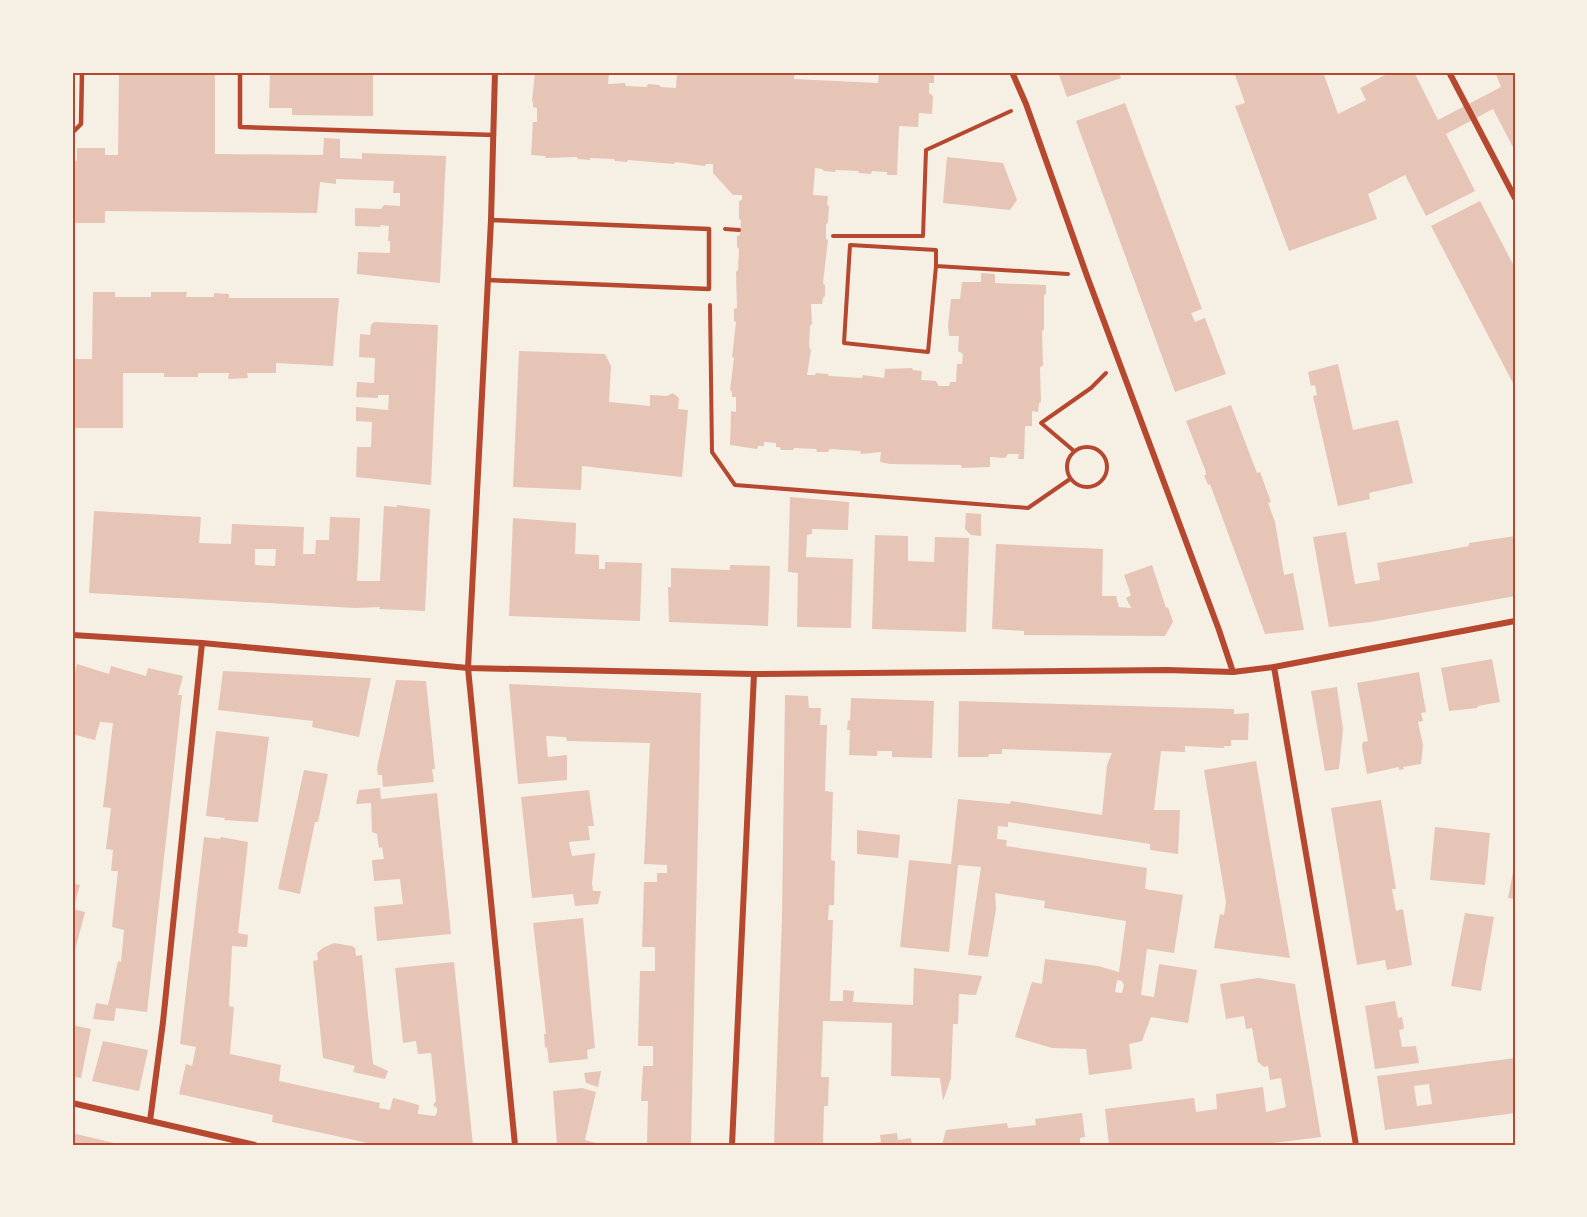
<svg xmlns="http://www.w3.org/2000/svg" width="1587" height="1217" font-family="Overpass,sans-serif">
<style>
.building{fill:#e6c5b7;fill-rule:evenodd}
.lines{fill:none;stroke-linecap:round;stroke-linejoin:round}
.path{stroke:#b5482f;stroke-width:4}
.service{stroke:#b5482f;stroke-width:4.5}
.minor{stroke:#b5482f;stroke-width:6}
.neatline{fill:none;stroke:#b5482f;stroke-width:2}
</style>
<rect width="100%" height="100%" fill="#f6efe4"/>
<g class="building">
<path d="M 119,72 L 215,72 L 215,154 L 323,155 L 324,138 L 340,139 L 340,158 L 362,159 L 362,153 L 446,156 L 440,283 L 357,274 L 358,252 L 390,253 L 390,241 L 388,241 L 389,226 L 381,225 L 380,227 L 355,226 L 355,208 L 381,209 L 384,205 L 400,206 L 400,193 L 393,193 L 394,181 L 336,179 L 336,184 L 320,182 L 317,213 L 105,211 L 105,223 L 72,223 L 72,161 L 77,161 L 77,148 L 105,148 L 105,155 L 118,155 Z"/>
<path d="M 270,72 L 373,72 L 373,116 L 292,115 L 292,108 L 269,108 Z"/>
<path d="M 535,72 L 609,72 L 608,84 L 625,83 L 626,86 L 647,87 L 648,84 L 659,85 L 661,87 L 676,88 L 677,72 L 795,72 L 794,79 L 878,83 L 879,72 L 930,72 L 930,74 L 934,74 L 934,83 L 929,83 L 929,93 L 933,96 L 932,114 L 919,113 L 918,127 L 899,126 L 897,175 L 887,175 L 887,172 L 872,171 L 871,174 L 859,173 L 858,171 L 836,170 L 835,172 L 824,171 L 822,169 L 815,168 L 813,195 L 828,196 L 827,205 L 829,206 L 828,223 L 826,224 L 826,239 L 828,240 L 823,283 L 825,285 L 825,296 L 823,298 L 822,304 L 811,304 L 812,324 L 810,326 L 809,347 L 811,350 L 807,375 L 815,375 L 816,373 L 828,374 L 829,376 L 862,378 L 863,375 L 884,378 L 885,369 L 912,368 L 913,370 L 922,371 L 921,380 L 936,381 L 939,386 L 949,386 L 950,382 L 956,382 L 957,364 L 962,364 L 963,354 L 958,351 L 959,336 L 949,336 L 948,325 L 951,299 L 960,299 L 962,282 L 981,282 L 981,273 L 995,274 L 995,283 L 1046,285 L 1046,294 L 1044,295 L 1044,330 L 1042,331 L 1043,366 L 1040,367 L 1041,402 L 1039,403 L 1038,412 L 1032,411 L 1032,426 L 1025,426 L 1024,459 L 1018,459 L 1019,454 L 1008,454 L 1005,458 L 990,457 L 990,467 L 962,468 L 961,465 L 890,464 L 880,462 L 881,452 L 861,454 L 860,451 L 830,449 L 828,452 L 817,452 L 816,449 L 794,448 L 793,450 L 781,450 L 780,447 L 776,447 L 776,443 L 764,442 L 764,446 L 758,446 L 757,449 L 730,445 L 731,411 L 736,412 L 736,397 L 732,397 L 732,392 L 730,390 L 734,358 L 732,357 L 736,322 L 734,321 L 734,309 L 737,308 L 736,272 L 738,270 L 739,249 L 737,247 L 737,236 L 740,235 L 741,220 L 739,219 L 739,201 L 742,200 L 742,195 L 733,195 L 713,173 L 713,164 L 706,164 L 705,166 L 675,162 L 674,164 L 628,160 L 627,162 L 615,161 L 614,159 L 590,158 L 590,160 L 578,159 L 577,157 L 546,158 L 545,156 L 531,155 L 533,122 L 537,122 L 537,108 L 533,107 L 533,102 L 532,101 Z"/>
<path d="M 1058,72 L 1119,72 L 1121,78 L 1067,97 Z"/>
<path d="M 1234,72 L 1323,72 L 1338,114 L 1366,100 L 1360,88 L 1391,72 L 1414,72 L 1438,120 L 1501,87 L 1495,72 L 1515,72 L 1515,151 L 1493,109 L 1446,134 L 1475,191 L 1426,216 L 1405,175 L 1368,194 L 1377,219 L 1289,251 L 1235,106 L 1245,103 Z"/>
<path d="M 1125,103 L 1202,309 L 1191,313 L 1195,322 L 1205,318 L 1226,374 L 1175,392 L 1076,121 Z"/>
<path d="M 947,157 L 1003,163 L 1017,200 L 1010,210 L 943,203 Z"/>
<path d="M 1480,201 L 1515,268 L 1515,387 L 1431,226 Z"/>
<path d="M 93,292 L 115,292 L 115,297 L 151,297 L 151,292 L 187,292 L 186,297 L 214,297 L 214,293 L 229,294 L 229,298 L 339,298 L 333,366 L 276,363 L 276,373 L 247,373 L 248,378 L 228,379 L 229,373 L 198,373 L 198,377 L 164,377 L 164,373 L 123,373 L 123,428 L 72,428 L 72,359 L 92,359 Z"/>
<path d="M 374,322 L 438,325 L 431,485 L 356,477 L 357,447 L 371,447 L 372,422 L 356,421 L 356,407 L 388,410 L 389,395 L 378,395 L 378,398 L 356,397 L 357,382 L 374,383 L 375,358 L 359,357 L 360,334 L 370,335 L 371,325 Z"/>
<path d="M 519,351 L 605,354 L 611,366 L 609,402 L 650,406 L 650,395 L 667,396 L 673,393 L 679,398 L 678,409 L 688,410 L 682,477 L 582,466 L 581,490 L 513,487 Z"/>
<path d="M 1338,364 L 1353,430 L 1398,420 L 1413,483 L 1369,493 L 1370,499 L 1338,506 L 1313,396 L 1317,395 L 1315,385 L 1311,386 L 1308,372 Z"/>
<path d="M 1231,405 L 1257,473 L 1260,472 L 1271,502 L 1268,503 L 1275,522 L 1284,575 L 1293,573 L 1304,630 L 1265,634 L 1210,484 L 1208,485 L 1204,475 L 1206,475 L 1206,472 L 1186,421 Z"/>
<path d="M 790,497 L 849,502 L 848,530 L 812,529 L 812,534 L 807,535 L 806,557 L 853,559 L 851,628 L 797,627 L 798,573 L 788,572 Z"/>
<path d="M 397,505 L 430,509 L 425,611 L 379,609 L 380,607 L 355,608 L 89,593 L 94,511 L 201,517 L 199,543 L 231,544 L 232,524 L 304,527 L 303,554 L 315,554 L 316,540 L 329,540 L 330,517 L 360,518 L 357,581 L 380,581 L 384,506 L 397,507 ZM 255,549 L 276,549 L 275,566 L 255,565 Z"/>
<path d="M 966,513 L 981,514 L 981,536 L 971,535 L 965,529 Z"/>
<path d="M 513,518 L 576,523 L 575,554 L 599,555 L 599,569 L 605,569 L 605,562 L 642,563 L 640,621 L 509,616 Z"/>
<path d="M 1346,532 L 1355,584 L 1380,580 L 1377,563 L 1469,546 L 1469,543 L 1515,536 L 1515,596 L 1371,622 L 1329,627 L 1313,537 Z"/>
<path d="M 875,535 L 908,536 L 908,561 L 934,562 L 935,537 L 969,538 L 966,632 L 872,629 Z"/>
<path d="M 996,544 L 1103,549 L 1102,596 L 1116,596 L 1119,607 L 1131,608 L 1126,598 L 1131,595 L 1124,575 L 1152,565 L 1166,608 L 1168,607 L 1173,622 L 1165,636 L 1024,635 L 1024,631 L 992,629 Z"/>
<path d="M 730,565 L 770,566 L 768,626 L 669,622 L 668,587 L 671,587 L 671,568 L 730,570 Z"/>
<path d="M 1492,659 L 1500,702 L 1478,706 L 1477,708 L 1449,711 L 1441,668 Z"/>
<path d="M 77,664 L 109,674 L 111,666 L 146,676 L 148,668 L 183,676 L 178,695 L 182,695 L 147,1012 L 116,1008 L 114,1021 L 93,1019 L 96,1003 L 108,1005 L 118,961 L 121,962 L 124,930 L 112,927 L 118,871 L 111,871 L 113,850 L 106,849 L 111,808 L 103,807 L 113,723 L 100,722 L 95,740 L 72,734 L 72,671 L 75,672 Z"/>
<path d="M 223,671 L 371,678 L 359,737 L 312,727 L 313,721 L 218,710 Z"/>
<path d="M 1419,672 L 1426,712 L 1421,713 L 1423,721 L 1418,722 L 1423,745 L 1421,764 L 1403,767 L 1404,769 L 1399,770 L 1399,767 L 1367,774 L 1362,747 L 1363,742 L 1368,741 L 1357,683 Z"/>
<path d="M 396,680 L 426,681 L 435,769 L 432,769 L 434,782 L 383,787 L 382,775 L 378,775 L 377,768 Z"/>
<path d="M 509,684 L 701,693 L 691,1145 L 647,1145 L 648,1101 L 641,1101 L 643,1066 L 653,1066 L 653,1046 L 638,1046 L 640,971 L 655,971 L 655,947 L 642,947 L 644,882 L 657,882 L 657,873 L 667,873 L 667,865 L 644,864 L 650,743 L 567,741 L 566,737 L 546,736 L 548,757 L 567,755 L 567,780 L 518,784 Z"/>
<path d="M 1337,687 L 1343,729 L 1339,769 L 1325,771 L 1311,691 Z"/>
<path d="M 785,695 L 808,696 L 809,708 L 821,708 L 820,725 L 827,725 L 825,791 L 833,792 L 831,860 L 835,861 L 834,905 L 829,905 L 828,920 L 833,920 L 830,1001 L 843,1001 L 843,990 L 854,991 L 853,1002 L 913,1005 L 914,968 L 982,976 L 976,995 L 959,994 L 958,1024 L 953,1024 L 951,1078 L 943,1101 L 940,1078 L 891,1076 L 892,1023 L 823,1021 L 821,1077 L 829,1077 L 828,1106 L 824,1106 L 823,1145 L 774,1145 L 782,919 Z"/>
<path d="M 851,698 L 934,701 L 932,758 L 892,757 L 892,751 L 877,751 L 877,756 L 849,755 L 850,730 L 847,730 L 848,720 L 850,721 Z"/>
<path d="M 959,701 L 1234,709 L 1234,714 L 1249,713 L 1248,740 L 1231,740 L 1231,746 L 1224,746 L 1224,748 L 1185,746 L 1185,752 L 1161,751 L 1154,810 L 1180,810 L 1178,854 L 1150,850 L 1150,844 L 1008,822 L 1008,827 L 998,826 L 997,839 L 1007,840 L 1006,846 L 1147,868 L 1145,889 L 1183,895 L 1174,953 L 1147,949 L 1141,995 L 1154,997 L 1159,964 L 1197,970 L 1188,1023 L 1151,1017 L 1142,1041 L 1129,1044 L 1132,1069 L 1089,1075 L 1086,1049 L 1052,1048 L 1015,1037 L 1032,982 L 1042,984 L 1045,959 L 1098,966 L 1119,972 L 1126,921 L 1044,908 L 1045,901 L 995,893 L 996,909 L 988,957 L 968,955 L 981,867 L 958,865 L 949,952 L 900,947 L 909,860 L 951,864 L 958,799 L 1010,804 L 1011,801 L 1102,815 L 1107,765 L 1112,753 L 1002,749 L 1002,754 L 989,754 L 988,757 L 958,757 ZM 1117,980 L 1122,981 L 1124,985 L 1122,993 L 1115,992 Z"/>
<path d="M 216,731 L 269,737 L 258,822 L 224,820 L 225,818 L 206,816 Z"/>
<path d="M 1256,761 L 1271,849 L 1290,958 L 1214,948 L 1220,914 L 1224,915 L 1226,902 L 1204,770 Z"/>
<path d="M 304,770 L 328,774 L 318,822 L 315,822 L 300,894 L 278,889 Z"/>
<path d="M 380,788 L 381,799 L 437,793 L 451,934 L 377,941 L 374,907 L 403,904 L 400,879 L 374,881 L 372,860 L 384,859 L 382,847 L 379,848 L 377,834 L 372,832 L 371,803 L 356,804 L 359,790 Z"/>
<path d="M 589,790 L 594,826 L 588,826 L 590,840 L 569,842 L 572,856 L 595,853 L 592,883 L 593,891 L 601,891 L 598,904 L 575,906 L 573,894 L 532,898 L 521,797 Z"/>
<path d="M 1381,800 L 1396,889 L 1392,889 L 1396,911 L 1403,909 L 1412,965 L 1387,970 L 1385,960 L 1357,965 L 1331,808 Z"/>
<path d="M 1435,827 L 1490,833 L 1485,885 L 1430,880 Z"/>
<path d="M 857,830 L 900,835 L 898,858 L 857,854 Z"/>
<path d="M 204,837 L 220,839 L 221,837 L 248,842 L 238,933 L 248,935 L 247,947 L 232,946 L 229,1006 L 234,1007 L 230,1054 L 281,1065 L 279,1081 L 380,1103 L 379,1108 L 390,1110 L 393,1098 L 419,1105 L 418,1114 L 435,1116 L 437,1112 L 437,1108 L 433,1105 L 436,1101 L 431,1053 L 418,1054 L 416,1041 L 403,1043 L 395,968 L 454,962 L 473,1145 L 377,1145 L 272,1122 L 273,1115 L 179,1094 L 186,1064 L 192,1066 L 196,1047 L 180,1044 Z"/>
<path d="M 1514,867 L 1515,868 L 1515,899 L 1508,898 Z"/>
<path d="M 72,883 L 80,885 L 73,909 L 85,912 L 73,958 Z"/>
<path d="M 1465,913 L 1494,917 L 1481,991 L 1451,986 Z"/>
<path d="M 583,918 L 595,1048 L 587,1050 L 588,1059 L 549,1063 L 547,1047 L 545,1048 L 544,1034 L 546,1034 L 533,923 Z"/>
<path d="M 334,943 L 352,946 L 355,948 L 356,956 L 362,955 L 373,1064 L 388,1071 L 385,1079 L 353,1072 L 355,1066 L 323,1058 L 313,961 L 318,960 L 317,953 L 323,948 Z"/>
<path d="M 1258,978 L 1295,984 L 1321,1137 L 1259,1145 L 1109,1145 L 1105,1109 L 1194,1098 L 1196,1112 L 1217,1109 L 1216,1094 L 1263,1087 L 1266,1112 L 1286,1107 L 1281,1078 L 1270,1080 L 1268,1066 L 1264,1067 L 1258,1062 L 1252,1028 L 1246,1029 L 1244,1016 L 1226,1019 L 1220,984 Z"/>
<path d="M 1395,1001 L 1398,1018 L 1402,1017 L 1404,1029 L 1399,1030 L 1402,1047 L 1416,1046 L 1419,1063 L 1375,1069 L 1365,1006 Z"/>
<path d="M 72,1025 L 91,1029 L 81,1078 L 72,1076 Z"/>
<path d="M 103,1041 L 148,1050 L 139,1091 L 92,1081 Z"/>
<path d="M 1515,1058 L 1515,1113 L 1385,1130 L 1377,1076 ZM 1429,1084 L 1432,1104 L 1417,1106 L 1414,1086 Z"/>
<path d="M 601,1071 L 598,1087 L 586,1083 L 584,1073 Z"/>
<path d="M 582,1088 L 596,1092 L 585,1140 L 604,1145 L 557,1145 L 553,1091 Z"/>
<path d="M 1082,1113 L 1085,1137 L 1080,1138 L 1080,1145 L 942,1145 L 946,1130 L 1007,1123 L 1008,1128 L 1036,1125 L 1035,1119 Z"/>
<path d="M 72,1133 L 118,1144 L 117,1145 L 72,1145 Z"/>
<path d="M 897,1133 L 898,1140 L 911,1138 L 912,1145 L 874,1145 L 874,1143 L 881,1142 L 880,1135 Z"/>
</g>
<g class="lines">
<g class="path">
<path d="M 725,229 L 739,230"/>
<path d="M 833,236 L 923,236 L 926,150 L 1011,111"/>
<path d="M 936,266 L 936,250 L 850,245 L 844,343 L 928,352 L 936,266 L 1068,274"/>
<path d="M 710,305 L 712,452 L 735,485 L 1028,508 L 1070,479"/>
<circle cx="1087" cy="467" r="20"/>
<path d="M 1074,451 L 1041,423 L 1091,388 L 1106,373"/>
</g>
<g class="service">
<path d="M 240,72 L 240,127 L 494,135"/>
<path d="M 72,133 L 81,124 L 82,72"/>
<path d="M 488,280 L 709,289 L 709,229 L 491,220"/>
</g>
<g class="minor">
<path d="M 495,72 L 491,220 L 468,668 L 515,1145"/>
<path d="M 1012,72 L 1026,104 L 1087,276 L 1219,630 L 1233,672"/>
<path d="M 1449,72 L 1515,198"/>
<path d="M 72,635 L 202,643 L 468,668 L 754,674 L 1167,670 L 1233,672 L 1274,667 L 1515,621"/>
<path d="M 1274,667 L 1356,1145"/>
<path d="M 72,1103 L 255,1145"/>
<path d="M 150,1121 L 163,1022 L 202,643"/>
<path d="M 732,1145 L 754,674"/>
</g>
</g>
<rect width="1587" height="1217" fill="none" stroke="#f6efe4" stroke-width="147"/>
<rect x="74" y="74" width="1440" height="1070" class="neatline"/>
</svg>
